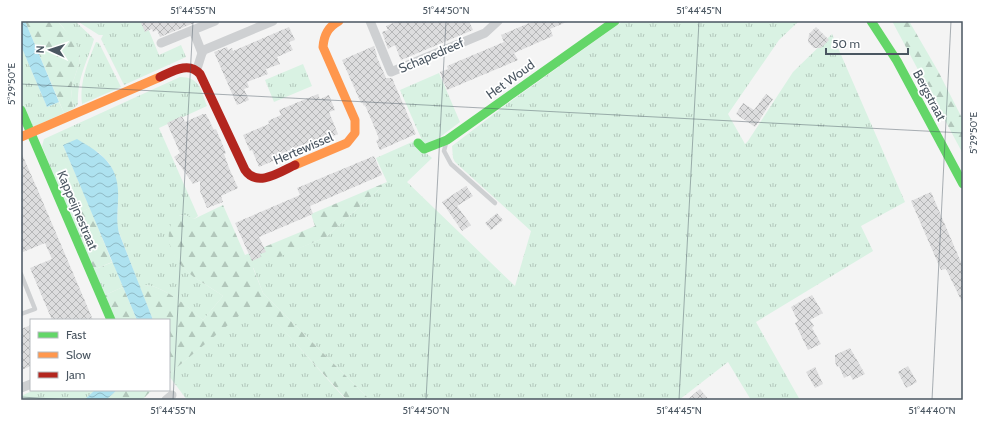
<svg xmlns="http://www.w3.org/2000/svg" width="984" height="421" font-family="Cabin,sans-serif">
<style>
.grass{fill:url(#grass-tufts)}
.forest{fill:url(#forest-firs)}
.water{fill:url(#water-waves)}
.building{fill:url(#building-cross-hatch)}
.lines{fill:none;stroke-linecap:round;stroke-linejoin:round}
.lane{stroke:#ced0d2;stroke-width:4.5}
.street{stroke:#ced0d2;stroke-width:9}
.fast{stroke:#63d668;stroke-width:9}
.slow{stroke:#ff974d;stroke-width:9}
.jam{stroke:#b3261e;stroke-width:9}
.ticks{fill:none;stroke:#4a5661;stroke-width:1;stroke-opacity:0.45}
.labels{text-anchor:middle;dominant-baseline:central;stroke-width:3.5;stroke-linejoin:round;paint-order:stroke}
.street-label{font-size:13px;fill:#4a5661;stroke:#fff}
.neatline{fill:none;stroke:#4a5661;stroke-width:1.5}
.ticks-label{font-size:10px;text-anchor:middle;fill:#4a5661}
</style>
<defs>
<pattern id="grass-tufts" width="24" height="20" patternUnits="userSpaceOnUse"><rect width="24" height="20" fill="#d9f2e3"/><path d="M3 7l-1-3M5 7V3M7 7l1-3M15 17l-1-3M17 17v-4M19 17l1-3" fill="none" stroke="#b2c7bb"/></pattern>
<pattern id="forest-firs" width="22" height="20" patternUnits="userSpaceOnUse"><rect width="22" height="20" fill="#d9f2e3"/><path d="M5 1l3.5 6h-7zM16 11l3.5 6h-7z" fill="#b2c7bb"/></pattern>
<pattern id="water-waves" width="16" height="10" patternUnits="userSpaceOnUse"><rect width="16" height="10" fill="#aee2f0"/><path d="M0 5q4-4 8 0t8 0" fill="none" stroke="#90bac6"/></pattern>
<pattern id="building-cross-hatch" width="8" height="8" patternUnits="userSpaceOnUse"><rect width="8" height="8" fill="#ddddde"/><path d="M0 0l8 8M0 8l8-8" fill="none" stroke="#b5b6b7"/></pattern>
</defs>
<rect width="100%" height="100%" fill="#f4f4f4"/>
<g class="grass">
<path d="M 57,21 L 75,21 L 94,39 C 87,63 77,78 78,104 L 73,109 L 71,88 L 79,64 L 80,53 L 63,27 Z"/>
<path d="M 77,21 L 145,21 L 159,55 L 181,45 L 186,57 L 124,85 L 101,39 L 103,35 L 99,35 Z"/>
<path d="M 623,21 L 799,21 L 779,40 L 728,114 L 745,144 L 748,141 L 793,72 L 832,34 L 905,202 L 861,226 L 873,251 L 756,322 L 800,400 L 751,400 L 728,362 L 679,400 L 370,400 L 263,293 L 253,267 L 326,237 L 387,182 L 376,158 L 421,138 L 400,90 L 439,73 L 460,122 L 423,150 L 432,158 L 407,182 L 515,286 L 531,231 L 455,162 L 453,158 L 452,146 L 507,104 Z"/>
<path d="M 96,42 L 99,43 L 121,87 L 82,104 C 79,83 88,61 96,42 Z"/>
<path d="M 21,46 L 47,107 L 59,102 L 64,113 L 31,128 L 21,103 Z"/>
<path d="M 303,64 L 312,86 L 274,102 L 265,80 Z"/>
<path d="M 180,77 C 200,77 201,90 207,106 L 159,128 L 198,216 L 194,219 L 185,215 L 180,215 L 169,239 C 177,273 198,278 223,296 L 203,320 C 189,308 172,293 155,287 C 150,285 144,285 139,285 L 117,227 L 118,196 L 113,171 L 109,163 L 98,152 L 63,145 L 90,208 L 70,217 L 42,146 L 44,139 Z"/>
<path d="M 113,262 L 123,287 L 103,296 L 93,270 Z"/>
<path d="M 257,300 L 346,400 L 187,400 L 169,376 L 169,374 Z"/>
<path d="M 34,390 L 95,390 L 84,400 L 21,400 L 21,396 Z"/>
</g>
<g class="forest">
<path d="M 25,21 L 57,21 L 75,41 L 80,53 L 79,64 L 71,88 L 73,109 L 64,113 Z"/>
<path d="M 892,21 L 909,21 L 938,71 L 963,120 L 963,154 Z"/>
<path d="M 387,182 L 326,237 L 253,268 L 263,293 L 370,400 L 347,400 L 257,301 L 169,374 L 169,320 L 153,320 L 139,285 C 144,285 150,285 155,287 C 172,293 190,308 203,320 L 223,296 C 207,284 188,277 177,260 C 173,254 170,247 169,240 C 167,224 177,207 194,219 L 223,205 L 245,255 L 315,226 L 311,214 Z"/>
<path d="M 90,208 L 112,262 L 93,270 L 70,217 Z"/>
<path d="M 123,287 L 137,320 L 114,320 L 103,296 Z"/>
<path d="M 117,390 L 152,390 L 142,400 L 106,400 Z"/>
</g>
<g class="water">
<path d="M 21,21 L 25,21 L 59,102 L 47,107 L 21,46 Z"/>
<path d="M 77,139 C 102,154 120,165 118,199 C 118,210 116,222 119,233 L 153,320 L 137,320 L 63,145 Z"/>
<path d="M 95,390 L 117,390 L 106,400 L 84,400 Z"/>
</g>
<g class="building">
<path d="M 146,21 L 199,21 L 160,37 L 157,30 L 153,32 L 152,29 L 145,32 L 141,23 Z"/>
<path d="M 398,21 L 469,21 L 473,30 L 401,60 L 395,45 L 388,49 L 382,32 L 388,30 L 386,26 Z"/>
<path d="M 534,21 L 569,21 L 550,29 L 553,36 L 514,53 L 518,60 L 447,90 L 440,72 L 448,69 L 447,66 L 504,42 L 501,35 Z"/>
<path d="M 289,27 L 295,40 L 289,42 L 293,50 L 277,57 L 280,64 L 266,69 L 268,74 L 247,82 L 249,87 L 244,89 L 249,100 L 237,105 L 214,52 L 227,47 L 228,50 L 232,48 L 233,51 Z"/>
<path d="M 816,27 L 829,40 L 821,48 L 814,48 L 808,42 L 809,34 Z"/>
<path d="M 374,46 L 377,55 L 376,55 L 386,78 L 392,78 L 416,134 L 380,150 L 376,141 L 379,139 L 376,131 L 365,105 L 364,106 L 362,102 L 361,103 L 342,60 Z"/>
<path d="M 318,94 L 320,99 L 329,95 L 335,110 L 329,112 L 338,134 L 300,150 L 302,152 L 290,157 L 281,161 L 280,158 L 259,167 L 252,150 L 250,151 L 243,135 L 269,124 L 268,121 L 281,115 L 279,110 Z"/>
<path d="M 766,94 L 773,99 L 755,127 L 736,114 L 743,103 L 754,110 Z"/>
<path d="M 203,114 L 206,114 L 214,130 L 216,129 L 226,153 L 224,154 L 229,168 L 238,188 L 221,196 L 223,202 L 207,208 L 200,191 L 200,181 L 193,184 L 174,157 L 180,153 L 167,123 L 182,116 L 185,122 Z"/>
<path d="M 21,152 L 36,186 L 93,320 L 52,320 L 30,268 L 52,259 L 45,243 L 23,252 L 21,247 Z"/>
<path d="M 374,156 L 382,175 L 310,206 L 313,214 L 259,237 L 266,252 L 260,254 L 261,257 L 252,261 L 235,223 L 300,195 L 297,188 Z"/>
<path d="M 466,186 L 473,196 L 457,206 L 471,225 L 462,231 L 442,202 Z"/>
<path d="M 931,192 L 963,267 L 963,304 L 946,269 L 941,270 L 911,201 Z"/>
<path d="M 497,213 L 503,220 L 491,230 L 485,223 Z"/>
<path d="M 812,295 L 823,313 L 810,320 L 814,326 L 812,328 L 821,344 L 808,350 L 795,323 L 798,321 L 791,307 Z"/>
<path d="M 31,325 L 31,366 L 21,370 L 21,329 Z"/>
<path d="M 850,348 L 865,374 L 853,380 L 850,375 L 844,378 L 839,366 L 837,367 L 835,362 L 835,355 Z"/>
<path d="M 908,366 L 917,382 L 906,388 L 898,372 Z"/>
<path d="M 815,367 L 823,384 L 815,388 L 806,372 Z"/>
<path d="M 700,389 L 709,400 L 687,400 Z"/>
</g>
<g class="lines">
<g class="lane">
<path d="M 446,143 L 444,151 L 451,164 L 495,203"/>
<path d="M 21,274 L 35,309 L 21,314"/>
</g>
<g class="street">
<path d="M 370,21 L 391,72 L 485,33 L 498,21"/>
<path d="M 193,30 L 202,53"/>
<path d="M 161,43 L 215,21"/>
<path d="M 197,69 L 202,53 L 204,50 L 273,21"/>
<path d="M 21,388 L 31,384"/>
<path d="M 166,400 L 172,395"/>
</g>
<g class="fast">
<path d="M 871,21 L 897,61 L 963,184"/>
<path d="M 21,110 L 111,320"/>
<path d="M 418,143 L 424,149 L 447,140 L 615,21"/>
</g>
<g class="slow">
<path d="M 21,137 L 160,77"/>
<path d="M 295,165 L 347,143 L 355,133 L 355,120 L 323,47 C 324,35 328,27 339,21"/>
</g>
<path class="jam" d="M 160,77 C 173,71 189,61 200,74 L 245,170 C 257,188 280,172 295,165"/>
</g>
<path class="ticks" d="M 21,84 L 963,133M 21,397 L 70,400M 173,400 L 193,21M 426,400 L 446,21M 679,400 L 699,21M 932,400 L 951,21"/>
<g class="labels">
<g class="street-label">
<text transform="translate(431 55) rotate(-23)">Schapedreef</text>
<text transform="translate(510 79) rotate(-36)">Het Woud</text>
<text transform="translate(930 95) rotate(62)">Bergstraat</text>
<text transform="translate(303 148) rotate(-23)">Hertewissel</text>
<text transform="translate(78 210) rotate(67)">Kappeijnestraat</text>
</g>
</g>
<rect width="984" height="421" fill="none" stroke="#ffffff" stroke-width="44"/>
<rect x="30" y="319" width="140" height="72" fill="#ffffff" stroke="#b7bbc0"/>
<rect x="38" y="332" width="20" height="6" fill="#63d668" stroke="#b7bbc0"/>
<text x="66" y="339" font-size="12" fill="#4a5661">Fast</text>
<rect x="38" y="352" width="20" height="6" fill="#ff974d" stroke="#b7bbc0"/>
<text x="66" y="359" font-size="12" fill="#4a5661">Slow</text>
<rect x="38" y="372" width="20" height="6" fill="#b3261e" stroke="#b7bbc0"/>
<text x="66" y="379" font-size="12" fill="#4a5661">Jam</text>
<g transform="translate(50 50) rotate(273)" stroke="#ffffff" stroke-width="3" paint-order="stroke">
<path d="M0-3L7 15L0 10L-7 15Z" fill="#4a5661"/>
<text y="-6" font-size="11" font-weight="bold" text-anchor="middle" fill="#4a5661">N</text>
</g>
<path d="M826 48v6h82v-6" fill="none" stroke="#4a5661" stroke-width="2"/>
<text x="832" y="48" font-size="12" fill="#4a5661" stroke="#ffffff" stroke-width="3" paint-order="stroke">50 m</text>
<rect x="22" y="22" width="940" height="377" class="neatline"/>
<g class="ticks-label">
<text x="193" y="14">51°44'55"N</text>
<text x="446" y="14">51°44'50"N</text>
<text x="699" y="14">51°44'45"N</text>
<text transform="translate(11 84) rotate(-90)" y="4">5°29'50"E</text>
<text transform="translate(973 133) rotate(-90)" y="4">5°29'50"E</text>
<text x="173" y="414">51°44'55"N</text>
<text x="426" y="414">51°44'50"N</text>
<text x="679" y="414">51°44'45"N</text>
<text x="932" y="414">51°44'40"N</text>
</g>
</svg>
